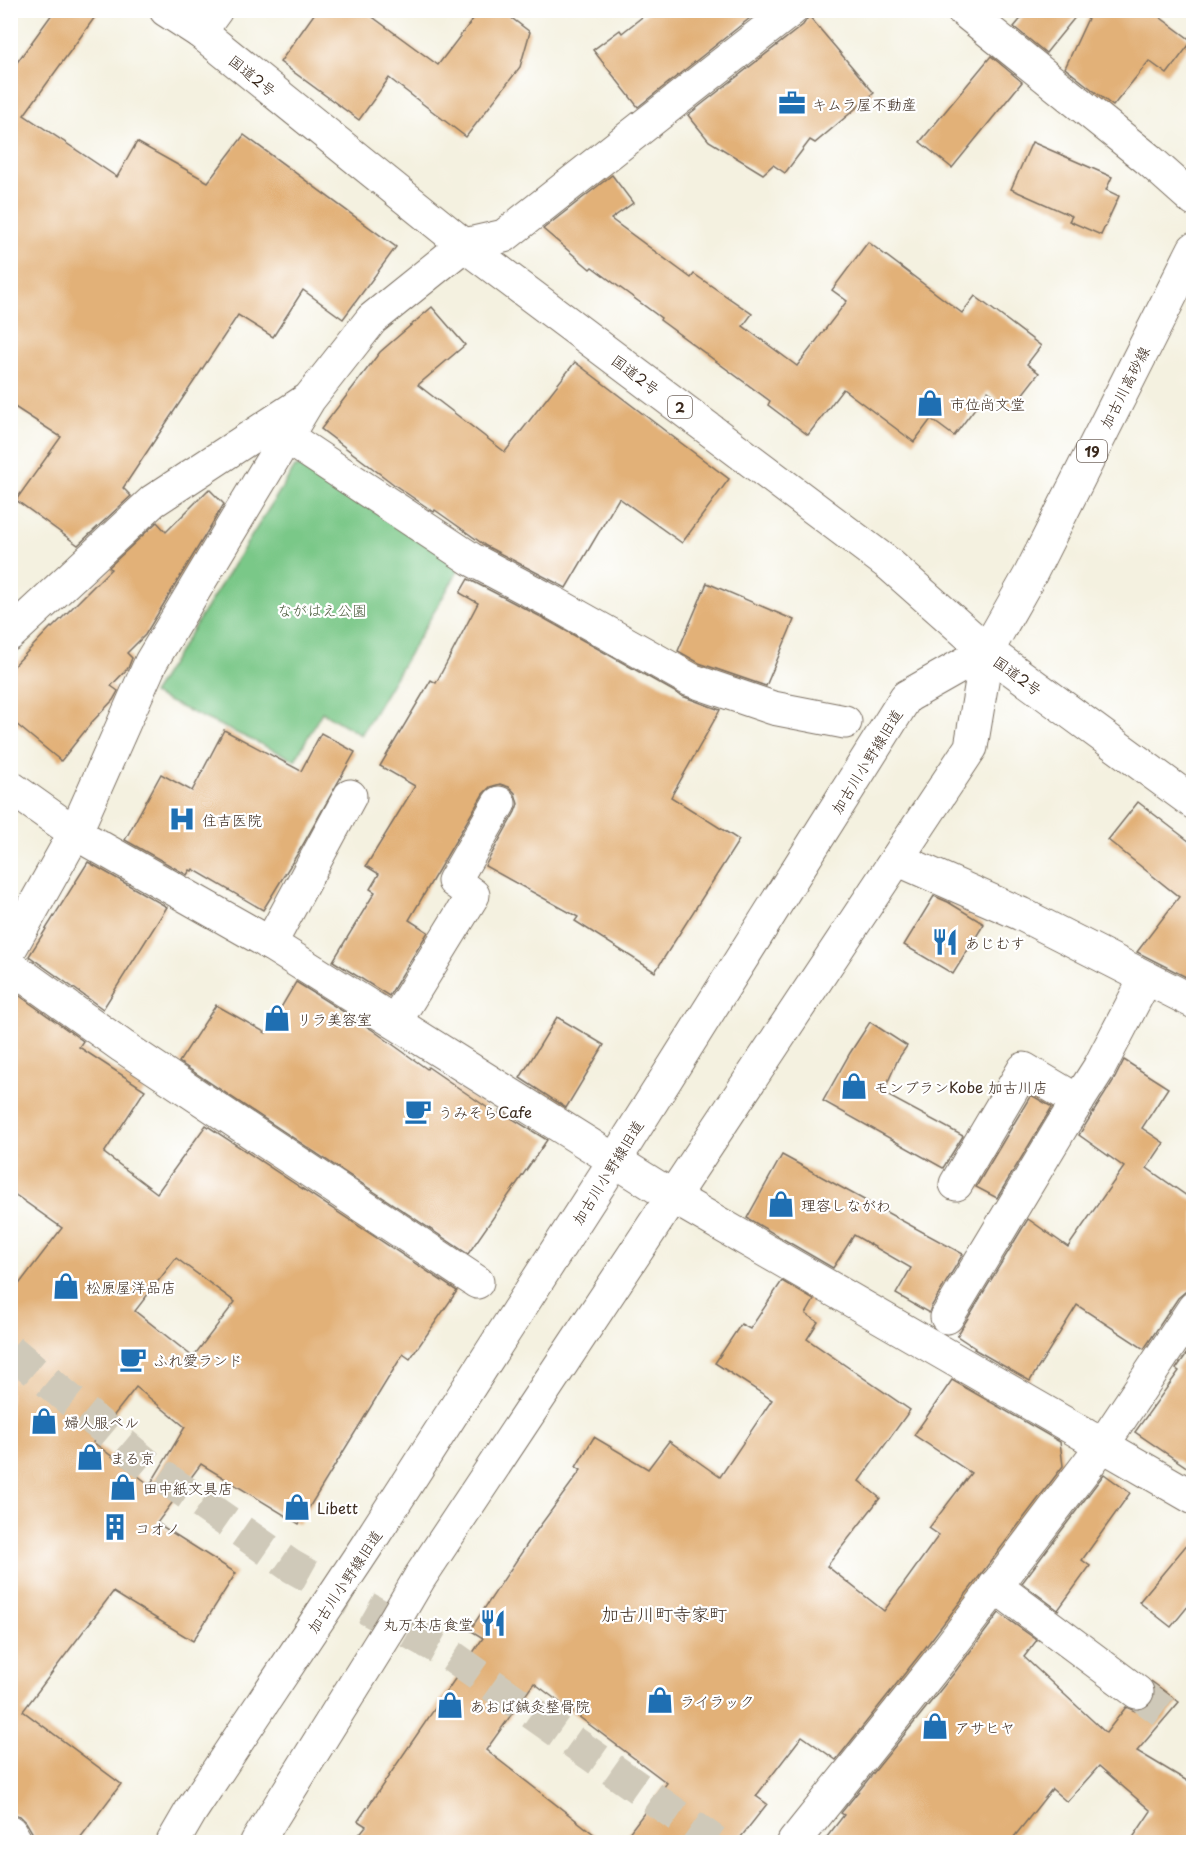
<svg xmlns="http://www.w3.org/2000/svg" width="1204" height="1853" font-family="'Playpen Sans','Klee One',sans-serif">
<style>
.green{fill:#7ac888;stroke:#5a7953;stroke-width:1.5}
.building{fill:#e2b178;fill-rule:evenodd}
.lines{fill:none;stroke-linecap:round;stroke-linejoin:round}
.minor-tunnel{stroke:#cfc9b9;stroke-width:33;stroke-dasharray:33 16;stroke-linecap:butt}
.minor-casing{stroke:#7c7062;stroke-width:35}
.major-casing{stroke:#7c7062;stroke-width:35}
.highway-casing{stroke:#7c7062;stroke-width:35}
.minor{stroke:#fff;stroke-width:33}
.major{stroke:#fff;stroke-width:33}
.highway{stroke:#fff;stroke-width:33}
.labels{text-anchor:middle;dominant-baseline:central;stroke-width:4.5;stroke-linejoin:round;paint-order:stroke}
.shield{fill:#fff;stroke:#766a62;stroke-width:1.5}
.shield-label{font-size:14px;font-weight:bold;fill:#3b2a1e}
.street-label{font-size:15px;fill:#3b2a1e;stroke:#fff}
.poi-label{font-size:15px;fill:#3b2a1e;stroke:#fff;text-anchor:start}
.park-label{font-size:15px;fill:#516143;stroke:#fff}
.quarter-label{font-size:18px;fill:#3b2a1e;stroke:#fff}
</style>
<rect width="100%" height="100%" fill="#fff"/>
<filter id="ink" filterUnits="userSpaceOnUse"><feTurbulence type="fractalNoise" baseFrequency=".0167" numOctaves="2"/><feDisplacementMap in="SourceGraphic" scale="12" xChannelSelector="R" yChannelSelector="G"/><feConvolveMatrix kernelMatrix="1 2 1 2 8 2 1 2 1" color-interpolation-filters="sRGB"/></filter>
<filter id="wash" filterUnits="userSpaceOnUse"><feTurbulence type="fractalNoise" baseFrequency=".008" numOctaves="4" result="noise"/><feDisplacementMap in="SourceGraphic" scale="24" xChannelSelector="R" yChannelSelector="G"/><feGaussianBlur stdDeviation="1.35" result="paint"/><feColorMatrix in="noise" values="0 0 0 0 0 0 0 0 0 0 0 0 0 0 0 0 0 1.4 0 .05"/><feComposite in="paint" operator="in"/></filter>
<g filter="url(#wash)">
<rect width="100%" height="100%" fill="#f4f1e0"/>
<path class="green" d="M 305,465 L 463,563 L 361,735 L 322,712 L 295,760 L 152,694 L 295,467 Z"/>
<g id="blocks">
<g class="building">
<path d="M 55,10 L 100,10 L 24,115 L 117,177 L 137,142 L 208,182 L 244,135 L 396,247 L 343,319 L 303,290 L 273,337 L 238,315 L 123,488 L 131,496 L 78,545 L 16,500 L 61,437 L 10,404 L 10,72 Z"/>
<path d="M 317,10 L 363,10 L 438,65 L 480,10 L 501,10 L 530,32 L 520,67 L 466,137 L 389,78 L 359,120 L 280,62 Z"/>
<path d="M 651,10 L 760,10 L 638,107 L 593,50 L 620,30 L 622,33 Z"/>
<path d="M 1028,10 L 1081,10 L 1046,53 L 1014,27 Z"/>
<path d="M 1092,10 L 1150,10 L 1192,41 L 1167,74 L 1149,61 L 1113,106 L 1065,68 Z"/>
<path d="M 809,16 L 874,93 L 815,143 L 810,140 L 785,173 L 773,165 L 763,174 L 709,141 L 688,115 L 803,25 Z"/>
<path d="M 991,56 L 1022,82 L 952,168 L 920,142 Z"/>
<path d="M 1032,142 L 1112,177 L 1106,190 L 1119,196 L 1101,235 L 1069,221 L 1072,216 L 1011,189 Z"/>
<path d="M 612,175 L 633,203 L 611,219 L 691,278 L 694,274 L 752,314 L 743,326 L 797,366 L 847,301 L 832,290 L 868,242 L 962,313 L 975,296 L 1041,346 L 1027,364 L 1039,373 L 1011,409 L 988,391 L 954,436 L 931,419 L 914,442 L 843,389 L 808,435 L 768,405 L 770,401 L 660,320 L 661,318 L 592,267 L 590,269 L 543,229 Z"/>
<path d="M 432,307 L 465,345 L 418,385 L 505,452 L 575,362 L 685,446 L 729,479 L 682,543 L 619,498 L 566,588 L 486,546 L 435,510 L 434,512 L 396,486 L 321,429 L 380,352 Z"/>
<path d="M 209,489 L 224,504 L 145,635 L 127,653 L 132,658 L 128,668 L 111,686 L 118,691 L 113,700 L 92,722 L 61,761 L 10,719 L 10,670 L 51,627 L 52,628 L 111,569 L 109,567 L 157,522 L 166,532 Z"/>
<path d="M 468,579 L 545,619 L 682,696 L 720,710 L 671,797 L 739,840 L 655,972 L 575,921 L 578,917 L 485,866 L 515,812 L 518,804 L 515,793 L 509,787 L 500,784 L 490,787 L 483,794 L 409,920 L 428,932 L 389,996 L 333,961 L 375,892 L 370,889 L 379,874 L 366,866 L 415,786 L 380,766 L 431,680 L 436,683 L 478,603 L 460,593 Z"/>
<path d="M 707,583 L 794,620 L 766,686 L 699,663 L 678,651 Z"/>
<path d="M 224,730 L 301,771 L 321,733 L 355,752 L 301,848 L 263,910 L 193,869 L 192,871 L 190,870 L 187,875 L 125,840 L 161,774 L 192,791 Z"/>
<path d="M 1138,802 L 1194,845 L 1194,981 L 1137,952 L 1179,897 L 1108,840 Z"/>
<path d="M 88,862 L 167,907 L 103,1009 L 29,956 Z"/>
<path d="M 934,896 L 948,902 L 984,924 L 953,974 L 904,945 Z"/>
<path d="M 296,982 L 371,1029 L 427,1069 L 428,1067 L 498,1115 L 500,1111 L 547,1140 L 468,1254 L 179,1062 L 216,1005 L 266,1033 Z"/>
<path d="M 10,989 L 83,1041 L 79,1047 L 145,1090 L 104,1153 L 157,1193 L 206,1125 L 457,1291 L 410,1359 L 403,1354 L 299,1524 L 201,1464 L 157,1523 L 236,1573 L 193,1641 L 113,1592 L 23,1711 L 121,1784 L 77,1842 L 35,1842 L 32,1832 L 26,1822 L 20,1816 L 10,1813 L 10,1296 L 62,1228 L 10,1191 ZM 176,1258 L 235,1302 L 193,1357 L 135,1311 ZM 136,1387 L 185,1427 L 150,1485 L 93,1442 Z"/>
<path d="M 557,1017 L 604,1045 L 566,1108 L 520,1078 Z"/>
<path d="M 870,1022 L 907,1046 L 898,1059 L 883,1093 L 963,1136 L 943,1168 L 823,1101 L 850,1053 Z"/>
<path d="M 1124,1060 L 1168,1088 L 1142,1128 L 1164,1143 L 1147,1168 L 1194,1201 L 1194,1290 L 1185,1292 L 1178,1298 L 1144,1349 L 1077,1305 L 1030,1381 L 974,1349 L 975,1348 L 957,1336 L 1028,1219 L 1068,1247 L 1124,1167 L 1079,1135 L 1115,1078 Z"/>
<path d="M 1031,1095 L 1052,1107 L 997,1198 L 976,1187 Z"/>
<path d="M 782,1155 L 963,1254 L 931,1307 L 929,1313 L 896,1294 L 911,1268 L 854,1235 L 833,1268 L 747,1218 Z"/>
<path d="M 782,1281 L 814,1300 L 806,1314 L 818,1322 L 807,1339 L 910,1410 L 859,1481 L 880,1498 L 827,1566 L 884,1611 L 939,1535 L 929,1528 L 971,1473 L 914,1435 L 952,1380 L 1060,1442 L 1063,1466 L 925,1648 L 836,1760 L 802,1736 L 756,1796 L 767,1804 L 737,1842 L 622,1842 L 667,1783 L 534,1683 L 486,1750 L 604,1842 L 353,1842 L 366,1826 L 358,1821 L 483,1638 L 470,1630 L 534,1534 L 581,1470 L 576,1467 L 594,1437 L 648,1469 L 669,1441 L 720,1477 L 772,1400 L 715,1363 L 741,1324 L 750,1329 Z"/>
<path d="M 1194,1343 L 1194,1472 L 1135,1432 L 1179,1371 L 1176,1369 Z"/>
<path d="M 1104,1474 L 1130,1493 L 1082,1560 L 1090,1566 L 1058,1610 L 1022,1583 Z"/>
<path d="M 1194,1536 L 1194,1599 L 1171,1627 L 1139,1602 Z"/>
<path d="M 999,1613 L 1037,1640 L 1024,1657 L 1106,1733 L 1126,1707 L 1135,1711 L 1144,1709 L 1152,1704 L 1156,1694 L 1154,1685 L 1151,1681 L 1179,1702 L 1137,1751 L 1194,1785 L 1194,1842 L 1130,1842 L 1151,1811 L 1099,1766 L 1067,1802 L 1052,1789 L 1010,1842 L 823,1842 L 844,1815 L 841,1813 L 955,1672 Z"/>
</g>
</g>
</g>
<g filter="url(#ink)">
<use href="#blocks" fill-opacity="0" stroke="#7c7062" stroke-width="1.5"/>
<g class="lines">
<g class="minor-tunnel">
<path d="M 10,1350 L 155,1471 L 291,1566 L 447,1653 L 715,1842"/>
<path d="M 1137,1692 L 1168,1715"/>
</g>
<defs>
<g id="minor">
<path d="M 963,10 L 1148,159 L 1194,200"/>
<path d="M 200,32 L 216,10"/>
<path d="M 287,437 L 471,559 L 554,603 L 691,680 L 773,708 L 845,722"/>
<path d="M 10,634 L 153,501 L 304,402"/>
<path d="M 10,787 L 75,833 L 264,940 L 673,1197 L 1194,1498"/>
<path d="M 897,859 L 1021,914 L 1194,1002"/>
<path d="M 270,944 L 350,796"/>
<path d="M 10,949 L 75,833 L 151,662 L 309,399 L 372,319 L 464,245 L 504,236 L 791,10"/>
<path d="M 10,966 L 122,1046 L 477,1282"/>
<path d="M 395,1022 L 473,895 L 454,881 L 499,803"/>
<path d="M 956,1184 L 1024,1069 L 1078,1101"/>
<path d="M 947,1317 L 1062,1126 L 1099,1068 L 1146,978"/>
<path d="M 995,1586 L 1137,1692"/>
<path d="M 10,1832 L 16,1842"/>
<path d="M 173,1842 L 191,1811 L 368,1544 L 615,1160 L 906,697 L 987,651"/>
<path d="M 257,1842 L 393,1623 L 420,1577 L 971,747 L 987,651"/>
<path d="M 794,1842 L 940,1660 L 1102,1446 L 1194,1308"/>
</g>
<path id="major" d="M 987,651 L 1030,575 L 1194,249"/>
<path id="highway" d="M 166,10 L 200,32 L 464,245 L 890,565 L 987,651 L 1194,803"/>
</defs>
<use href="#minor" class="minor-casing"/>
<use href="#major" class="major-casing"/>
<use href="#highway" class="highway-casing"/>
<use href="#minor" class="minor"/>
<use href="#major" class="major"/>
<use href="#highway" class="highway"/>
</g>
</g>
<defs>
<symbol id="office-bare" viewBox="-9 -9 18 18"><path d="M-6-3h4V-5.5h4V-3h4V5H-6ZM-1-4.5V-3h2v-1.5ZM-6 0V1H6V0Z" fill="#1f6fb2" stroke="#fff" stroke-width="2.5" paint-order="stroke"/></symbol>
<symbol id="shop-bare" viewBox="-9 -9 18 18"><path d="M-5-2.5h2.3a2.7 3.5 0 0 1 5.4 0H5L5.5 6h-11ZM-1.5-2.5h3a1.5 2.3 0 0 0-3 0Z" fill="#1f6fb2" stroke="#fff" stroke-width="2.5" paint-order="stroke"/></symbol>
<symbol id="hospital-bare" viewBox="-9 -9 18 18"><path d="M-5-5h3v3.5h4V-5h3V5h-3V1.5h-4V5h-3Z" fill="#1f6fb2" stroke="#fff" stroke-width="2.5" paint-order="stroke"/></symbol>
<symbol id="restaurant-bare" viewBox="-9 -9 18 18"><path d="M-5-6h1v4h1v-4h1v4h1v-4h1v5L-1.5 .5V6h-2V.5L-5-1ZM5-6V6H3V1.5H1.5Q1.5-4 5-6Z" fill="#1f6fb2" stroke="#fff" stroke-width="2.5" paint-order="stroke"/></symbol>
<symbol id="cafe-bare" viewBox="-9 -9 18 18"><path d="M-5.5-4.5H6V0H3Q3 3.5 0 3.5H-2.5Q-5.5 3.5-5.5 0ZM3-3.2v2h1.7v-2ZM-6 4.5H4V6H-6Z" fill="#1f6fb2" stroke="#fff" stroke-width="2.5" paint-order="stroke"/></symbol>
<symbol id="building-bare" viewBox="-9 -9 18 18"><path d="M-4-6H4V6H1V3H-1V6H-4ZM-2.5-4.3h1.7v1.8h-1.7ZM.8-4.3h1.7v1.8H.8ZM-2.5-1h1.7V.8h-1.7ZM.8-1h1.7V.8H.8Z" fill="#1f6fb2" stroke="#fff" stroke-width="2.5" paint-order="stroke"/></symbol>
</defs>
<g fill-rule="evenodd">
<use href="#office-bare" x="773" y="84" width="38" height="38"/>
<use href="#shop-bare" x="911" y="384" width="38" height="38"/>
<use href="#hospital-bare" x="163" y="800" width="38" height="38"/>
<use href="#restaurant-bare" x="926" y="923" width="38" height="38"/>
<use href="#shop-bare" x="258" y="999" width="38" height="38"/>
<use href="#shop-bare" x="835" y="1067" width="38" height="38"/>
<use href="#cafe-bare" x="399" y="1092" width="38" height="38"/>
<use href="#shop-bare" x="762" y="1185" width="38" height="38"/>
<use href="#shop-bare" x="47" y="1267" width="38" height="38"/>
<use href="#cafe-bare" x="114" y="1340" width="38" height="38"/>
<use href="#shop-bare" x="25" y="1402" width="38" height="38"/>
<use href="#shop-bare" x="71" y="1438" width="38" height="38"/>
<use href="#shop-bare" x="104" y="1468" width="38" height="38"/>
<use href="#shop-bare" x="278" y="1488" width="38" height="38"/>
<use href="#building-bare" x="96" y="1508" width="38" height="38"/>
<use href="#restaurant-bare" x="474" y="1604" width="38" height="38"/>
<use href="#shop-bare" x="641" y="1681" width="38" height="38"/>
<use href="#shop-bare" x="431" y="1686" width="38" height="38"/>
<use href="#shop-bare" x="916" y="1707" width="38" height="38"/>
</g>
<g class="labels">
<g class="shield">
<rect x="668" y="396" width="24" height="22" rx="4.5"/>
<rect x="1077" y="440" width="30" height="22" rx="4.5"/>
</g>
<g class="shield-label">
<text x="680" y="407">2</text>
<text x="1092" y="451">19</text>
</g>
<g class="street-label">
<text transform="translate(253 75) rotate(39)">国道2号</text>
<text transform="translate(636 374) rotate(37)">国道2号</text>
<text transform="translate(1124 387) rotate(-63)">加古川高砂線</text>
<text transform="translate(1018 675) rotate(36)">国道2号</text>
<text transform="translate(866 761) rotate(-58)">加古川小野線旧道</text>
<text transform="translate(607 1172) rotate(-58)">加古川小野線旧道</text>
<text transform="translate(344 1581) rotate(-56)">加古川小野線旧道</text>
</g>
<g class="poi-label">
<text x="812" y="103">キムラ屋不動産</text>
<text x="950" y="403">市位尚文堂</text>
<text x="202" y="819">住吉医院</text>
<text x="965" y="942">あじむす</text>
<text x="297" y="1018">リラ美容室</text>
<text x="874" y="1086">モンブランKobe 加古川店</text>
<text x="438" y="1111">うみそらCafe</text>
<text x="801" y="1204">理容しながわ</text>
<text x="86" y="1286">松原屋洋品店</text>
<text x="153" y="1359">ふれ愛ランド</text>
<text x="64" y="1421">婦人服ベル</text>
<text x="110" y="1457">まる京</text>
<text x="143" y="1487">田中紙文具店</text>
<text x="317" y="1507">Libett</text>
<text x="135" y="1527">コオノ</text>
<text x="473" y="1623" text-anchor="end">丸万本店食堂</text>
<text x="680" y="1700">ライラック</text>
<text x="470" y="1705">あおば鍼灸整骨院</text>
<text x="955" y="1726">アサヒヤ</text>
</g>
<g class="park-label">
<text x="322" y="609">ながはえ公園</text>
</g>
<g class="quarter-label">
<text x="664" y="1613">加古川町寺家町</text>
</g>
</g>
<rect width="1204" height="1853" fill="none" stroke="#fff" stroke-width="36"/>
</svg>
